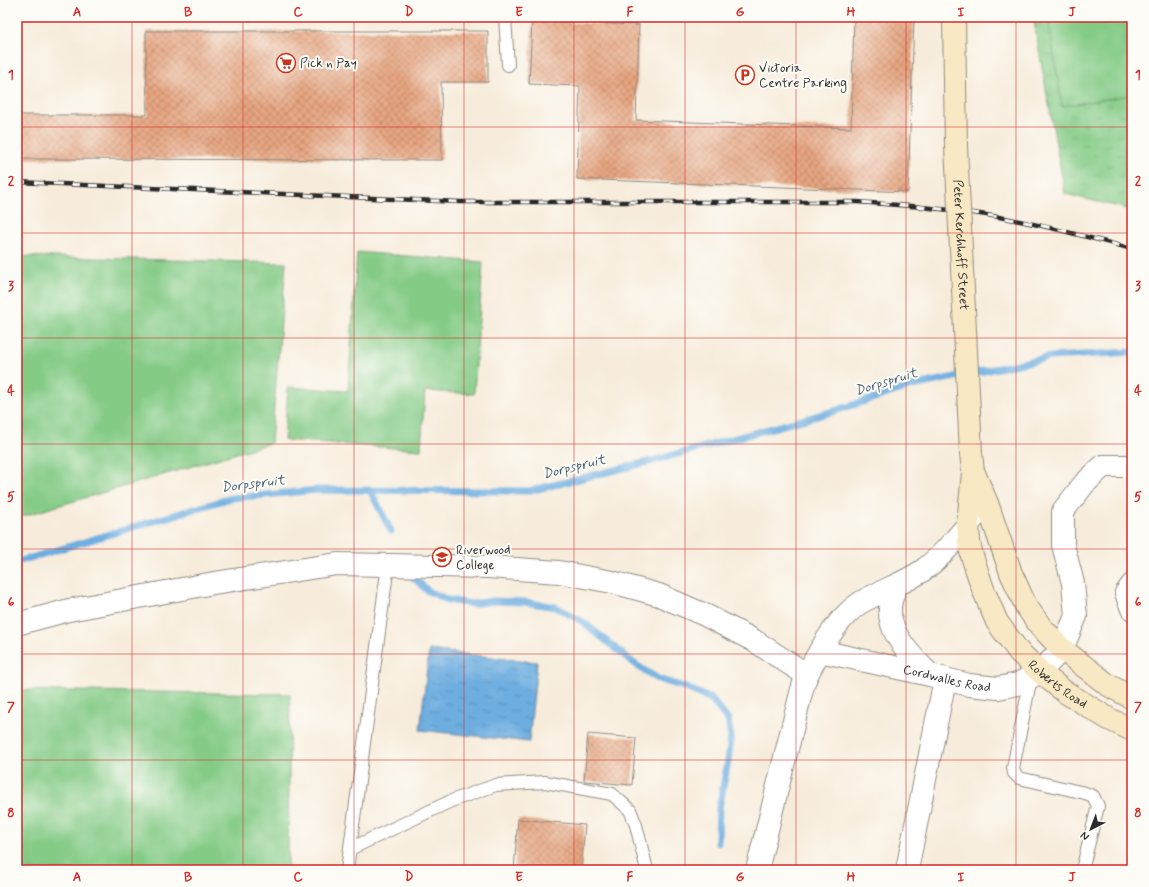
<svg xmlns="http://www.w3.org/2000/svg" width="1149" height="887" font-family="Mynerve,sans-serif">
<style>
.grass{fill:url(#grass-tufts);stroke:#587b58}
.pitch{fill:#84cb86;stroke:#587b58}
.water{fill:url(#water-ripples);stroke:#4c6c86}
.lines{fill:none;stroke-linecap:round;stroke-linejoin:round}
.stream{stroke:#6dade0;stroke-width:7}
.building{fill:url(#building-cross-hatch)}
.lane-casing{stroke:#918c83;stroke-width:14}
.street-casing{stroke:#918c83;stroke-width:24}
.secondary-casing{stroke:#918c83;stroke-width:24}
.lane{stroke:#fff;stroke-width:12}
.street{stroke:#fff;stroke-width:22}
.secondary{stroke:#f8e8c3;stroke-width:22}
.rail-casing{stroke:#2b2b2b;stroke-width:4.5}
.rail{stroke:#fdfcf7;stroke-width:3;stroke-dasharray:9;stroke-linecap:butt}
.secondary-bridge-casing{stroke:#918c83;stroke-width:24;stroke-linecap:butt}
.secondary-bridge{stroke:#f8e8c3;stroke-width:22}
.grid{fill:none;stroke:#d62828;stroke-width:1;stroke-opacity:0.55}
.labels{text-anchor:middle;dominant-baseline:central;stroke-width:4;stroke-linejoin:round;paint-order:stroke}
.poi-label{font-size:13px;fill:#2b2b2b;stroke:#fdfcf7;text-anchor:start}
.street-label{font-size:13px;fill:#2b2b2b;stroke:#fdfcf7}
.water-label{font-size:14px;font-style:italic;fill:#455f73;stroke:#fdfcf7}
.neatline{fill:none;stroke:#d62828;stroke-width:1.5}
.grid-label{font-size:13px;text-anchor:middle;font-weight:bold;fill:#d62828}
</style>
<defs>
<pattern id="grass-tufts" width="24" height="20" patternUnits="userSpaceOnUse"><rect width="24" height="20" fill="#84cb86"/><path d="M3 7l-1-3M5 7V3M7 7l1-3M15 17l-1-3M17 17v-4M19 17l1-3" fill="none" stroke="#72ae74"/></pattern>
<pattern id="water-ripples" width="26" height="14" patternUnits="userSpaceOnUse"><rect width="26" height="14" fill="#6dade0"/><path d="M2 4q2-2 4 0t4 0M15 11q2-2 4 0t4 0" fill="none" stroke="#5a8db6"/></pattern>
<pattern id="building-cross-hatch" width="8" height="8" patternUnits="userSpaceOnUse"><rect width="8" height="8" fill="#e8a681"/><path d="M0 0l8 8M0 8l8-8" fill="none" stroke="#bc876a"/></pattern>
</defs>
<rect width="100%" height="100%" fill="#fdfcf7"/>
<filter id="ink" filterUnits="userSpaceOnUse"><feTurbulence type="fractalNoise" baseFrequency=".025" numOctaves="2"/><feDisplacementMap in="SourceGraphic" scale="8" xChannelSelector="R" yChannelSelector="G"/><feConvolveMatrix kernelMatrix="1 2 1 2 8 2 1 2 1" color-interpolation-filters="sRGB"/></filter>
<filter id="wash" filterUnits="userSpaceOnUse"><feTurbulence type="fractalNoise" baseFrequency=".012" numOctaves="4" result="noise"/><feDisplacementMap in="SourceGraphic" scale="16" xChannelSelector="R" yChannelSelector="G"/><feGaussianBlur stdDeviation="0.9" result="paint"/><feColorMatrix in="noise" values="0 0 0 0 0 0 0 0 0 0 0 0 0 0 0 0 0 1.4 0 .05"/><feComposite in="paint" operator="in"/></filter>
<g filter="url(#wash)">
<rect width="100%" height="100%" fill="#f7ecdb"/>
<path class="grass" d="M 1033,17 L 1132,17 L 1132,210 L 1065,194 Z"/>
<g class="pitch">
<path d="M 1048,17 L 1132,17 L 1132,95 L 1062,106 Z"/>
<path d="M 357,252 L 483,262 L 474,394 L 425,391 L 421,450 L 284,440 L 288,387 L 348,391 Z"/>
<path d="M 17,256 L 286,263 L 271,443 L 17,518 Z"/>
<path d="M 17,690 L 290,694 L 288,870 L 17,870 Z"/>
</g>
<path class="water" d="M 429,650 L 537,662 L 529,742 L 420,730 Z"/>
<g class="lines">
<g class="stream">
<path d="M 370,490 L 391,531"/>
<path d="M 17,562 L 231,498 L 318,490 L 529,491 L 652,461 L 831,412 L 912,386 L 1051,357 L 1132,352"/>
<path d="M 414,578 L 428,591 L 448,600 L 472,604 L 494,601 L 524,602 L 556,607 L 583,622 L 636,665 L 658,679 L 684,687 L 711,699 L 728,720 L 731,737 L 728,761 L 719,808 L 718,843"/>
</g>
</g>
<g id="blocks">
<g class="building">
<path d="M 854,17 L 914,17 L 908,192 L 577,179 L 580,86 L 529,84 L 532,21 L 639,25 L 636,120 L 851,128 Z"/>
<path d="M 146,31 L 488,31 L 488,82 L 441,82 L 442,160 L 17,159 L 17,115 L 147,115 Z"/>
<path d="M 588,734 L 636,738 L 632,785 L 584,781 Z"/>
<path d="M 518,819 L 585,825 L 581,870 L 514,870 Z"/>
</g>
</g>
</g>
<g filter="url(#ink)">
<use href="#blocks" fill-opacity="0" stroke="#918c83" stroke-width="1"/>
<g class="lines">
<defs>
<g id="lane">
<path d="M 505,17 L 508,65"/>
<path d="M 1031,677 L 1013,768 L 1014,773 L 1019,778 L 1085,793 L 1093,796 L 1098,806 L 1082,870"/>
<path d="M 350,849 L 451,801 L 496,785 L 545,782 L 612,794 L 630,810 L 636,825 L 647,870"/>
<path d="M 347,870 L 388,565"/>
</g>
<g id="street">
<path d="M 1132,585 L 1126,593 L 1132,609"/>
<path d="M 895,587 C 894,593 890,601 890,608 C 888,634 913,658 930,675"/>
<path d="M 17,624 L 69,610 L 214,583 L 337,564 L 488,567 L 559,572 L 612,582 L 659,595 L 705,615 L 753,640 L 807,675"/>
<path id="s1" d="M 820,651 L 930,675 L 969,685 L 998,688 L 1018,684 L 1040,672 L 1062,649 L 1076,616 L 1073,583 L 1063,545 L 1063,511 L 1084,484 L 1103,466 L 1132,466"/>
<path d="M 757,870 L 801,693 C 803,687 804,680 808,673 C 819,651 838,617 860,603 C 880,591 903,584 922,571 C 943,556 960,534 977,514"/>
<path d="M 907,870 L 945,679"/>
</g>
<g id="secondary">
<path d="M 954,17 L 956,146"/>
<path id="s2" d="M 971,453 L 973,472 L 968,524 L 969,542 L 972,556 L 983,589 L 997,622 L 1019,652 L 1040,672 L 1065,692 L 1109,719 L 1132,730"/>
<path d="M 974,473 L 987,503 L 1011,573 L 1026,606 L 1041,627 L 1062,649 L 1108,685 L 1132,698"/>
</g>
</defs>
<use href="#lane" class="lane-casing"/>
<use href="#street" class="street-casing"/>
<use href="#secondary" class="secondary-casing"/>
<use href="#lane" class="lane"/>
<use href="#street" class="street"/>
<use href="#secondary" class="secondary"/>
<defs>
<path id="rail" d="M 17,182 L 460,202 L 857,202 C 905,205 952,209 999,217 C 1044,225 1088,237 1132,249"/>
</defs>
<use href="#rail" class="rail-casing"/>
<use href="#rail" class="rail"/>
<defs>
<g id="secondary-bridge">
<path id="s3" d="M 956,146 L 971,453"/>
</g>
</defs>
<use href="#secondary-bridge" class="secondary-bridge-casing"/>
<use href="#secondary-bridge" class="secondary-bridge"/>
</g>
</g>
<path class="grid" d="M 132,17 L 132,870M 243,17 L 243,870M 354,17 L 354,870M 464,17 L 464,870M 574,17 L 574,870M 685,17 L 685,870M 796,17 L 796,870M 906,17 L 906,870M 1016,17 L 1016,870M 17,127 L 1132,127M 17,233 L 1132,233M 17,338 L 1132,338M 17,444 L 1132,444M 17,549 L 1132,549M 17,654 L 1132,654M 17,760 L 1132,760"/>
<defs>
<symbol id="supermarket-ring" viewBox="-11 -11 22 22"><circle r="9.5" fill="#fdfcf7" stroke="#c8321e" stroke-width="1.5"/><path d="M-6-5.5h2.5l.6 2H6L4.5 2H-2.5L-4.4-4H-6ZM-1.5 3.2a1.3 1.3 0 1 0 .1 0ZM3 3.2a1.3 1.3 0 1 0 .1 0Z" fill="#c8321e"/></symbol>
<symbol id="parking-ring" viewBox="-11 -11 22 22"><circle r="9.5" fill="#fdfcf7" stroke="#c8321e" stroke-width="1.5"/><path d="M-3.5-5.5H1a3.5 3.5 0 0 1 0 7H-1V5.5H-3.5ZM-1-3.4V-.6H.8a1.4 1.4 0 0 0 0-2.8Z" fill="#c8321e"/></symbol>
<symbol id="school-ring" viewBox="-11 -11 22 22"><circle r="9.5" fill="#fdfcf7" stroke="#c8321e" stroke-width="1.5"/><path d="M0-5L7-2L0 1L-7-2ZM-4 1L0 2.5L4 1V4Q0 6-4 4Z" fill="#c8321e"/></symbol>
</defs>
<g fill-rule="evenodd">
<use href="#supermarket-ring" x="275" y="52" width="22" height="22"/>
<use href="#parking-ring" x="734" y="64" width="22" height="22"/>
<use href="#school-ring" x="431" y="546" width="22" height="22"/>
</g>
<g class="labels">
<g class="poi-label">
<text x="300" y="63">Pick n Pay</text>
<text x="759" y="68">Victoria<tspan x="759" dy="15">Centre Parking</tspan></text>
<text x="456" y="550">Riverwood<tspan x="456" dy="15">College</tspan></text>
</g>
<g class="street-label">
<text stroke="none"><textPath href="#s3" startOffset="99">Peter Kerchhoff Street</textPath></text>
<text stroke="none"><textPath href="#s1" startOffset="130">Cordwalles Road</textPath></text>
<text stroke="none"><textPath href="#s2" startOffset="262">Roberts Road</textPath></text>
</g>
<g class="water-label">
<text transform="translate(886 382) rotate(-17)">Dorpspruit</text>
<text transform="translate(574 467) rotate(-14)">Dorpspruit</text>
<text transform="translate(253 484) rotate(-7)">Dorpspruit</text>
</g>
</g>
<rect width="1149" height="887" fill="none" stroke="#fdfcf7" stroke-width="44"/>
<g transform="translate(1091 829) rotate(222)" stroke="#fdfcf7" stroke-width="3" paint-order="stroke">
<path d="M0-3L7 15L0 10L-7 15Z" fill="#2b2b2b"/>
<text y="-6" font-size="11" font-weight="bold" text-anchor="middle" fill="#2b2b2b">N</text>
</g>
<rect x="22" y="22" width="1105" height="843" class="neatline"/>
<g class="grid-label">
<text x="77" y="16">A</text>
<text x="188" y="16">B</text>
<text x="298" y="16">C</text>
<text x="409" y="16">D</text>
<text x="519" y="16">E</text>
<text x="630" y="16">F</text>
<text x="740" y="16">G</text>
<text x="851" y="16">H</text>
<text x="961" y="16">I</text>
<text x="1072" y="16">J</text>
<text x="11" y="79">1</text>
<text x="1138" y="79">1</text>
<text x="11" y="185">2</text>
<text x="1138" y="185">2</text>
<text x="11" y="290">3</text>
<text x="1138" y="290">3</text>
<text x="11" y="395">4</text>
<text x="1138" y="395">4</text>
<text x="11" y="501">5</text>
<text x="1138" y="501">5</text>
<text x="11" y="606">6</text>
<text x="1138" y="606">6</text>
<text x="11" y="711">7</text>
<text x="1138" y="711">7</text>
<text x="11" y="817">8</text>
<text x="1138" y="817">8</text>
<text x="77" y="881">A</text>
<text x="188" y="881">B</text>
<text x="298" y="881">C</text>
<text x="409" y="881">D</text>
<text x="519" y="881">E</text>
<text x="630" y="881">F</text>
<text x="740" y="881">G</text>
<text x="851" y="881">H</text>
<text x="961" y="881">I</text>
<text x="1072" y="881">J</text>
</g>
</svg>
